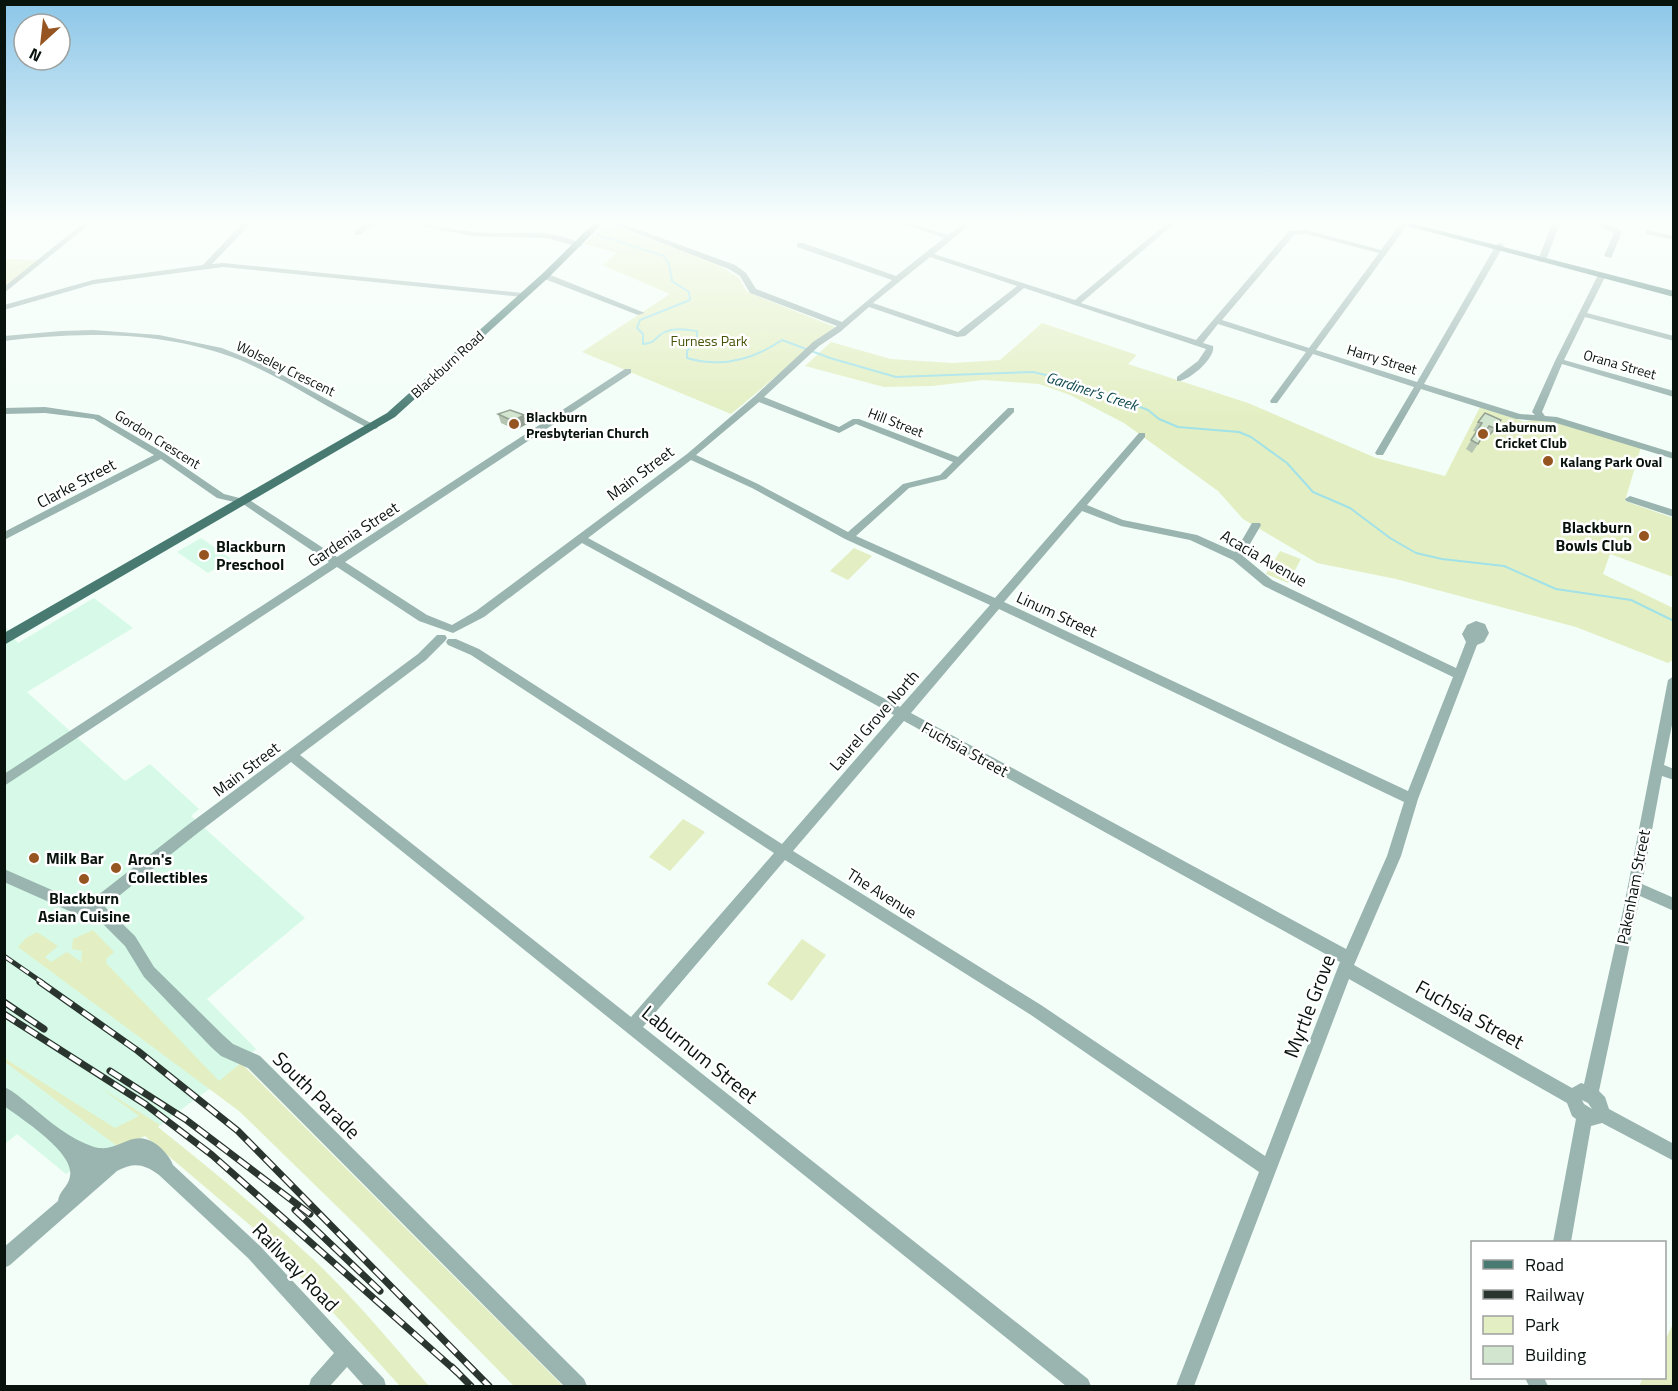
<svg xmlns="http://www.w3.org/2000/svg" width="1678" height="1391" font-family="'Titillium Web',sans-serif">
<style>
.built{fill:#d6fae7}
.green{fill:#e3efc2}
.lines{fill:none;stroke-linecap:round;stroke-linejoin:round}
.stream{stroke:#a1e1e8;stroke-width:2}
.minor{fill:#9ab4b0;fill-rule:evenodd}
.major{fill:#487a72;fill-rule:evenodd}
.rail-far1-casing{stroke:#2b3530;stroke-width:5}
.rail-casing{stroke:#2b3530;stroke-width:7}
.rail-far1{stroke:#fff;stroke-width:3;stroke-dasharray:10;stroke-linecap:butt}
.rail{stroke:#fff;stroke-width:4.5;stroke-dasharray:13;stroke-linecap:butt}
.wall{fill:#b5c5b2}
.shaded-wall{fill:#93a091}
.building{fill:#d2e5cf;stroke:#93a091;stroke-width:1.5}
.poi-dot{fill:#965520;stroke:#fff;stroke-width:2}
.labels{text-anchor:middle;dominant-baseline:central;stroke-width:5;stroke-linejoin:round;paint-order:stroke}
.far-park-label{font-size:14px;fill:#465306;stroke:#fff}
.far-street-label{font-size:14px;fill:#09130e;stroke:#fff}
.far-poi-label{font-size:14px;font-weight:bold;fill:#09130e;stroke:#fff;text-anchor:start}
.far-water-label{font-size:15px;font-style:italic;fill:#104a4f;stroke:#fff}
.street-label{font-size:16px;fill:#09130e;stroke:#fff}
.poi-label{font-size:16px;font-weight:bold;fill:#09130e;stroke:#fff;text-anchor:start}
.near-street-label{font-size:20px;fill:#09130e;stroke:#fff}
</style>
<rect width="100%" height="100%" fill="#f3fef8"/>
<g class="built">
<path d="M 201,538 L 231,559 L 208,573 L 177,552 Z"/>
<path d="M 94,598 L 133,628 L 27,692 L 125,781 L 150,764 L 199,809 L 191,816 L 305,918 L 207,999 L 256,1049 L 223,1079 L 145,1136 L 108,1149 L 66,1174 L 17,1134 L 5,1144 L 5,626 L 18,643 Z"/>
</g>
<g class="green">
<path d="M 609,224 L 713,262 L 738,277 L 747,292 L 835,327 L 731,414 L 582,352 L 670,294 L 602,265 L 617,253 L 584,244 L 604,225 Z"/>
<path d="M 5,259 L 38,260 L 5,287 Z"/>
<path d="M 1042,323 L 1137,355 L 1128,364 L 1248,403 L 1376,458 L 1445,476 L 1480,407 L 1525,422 L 1541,417 L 1641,447 L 1625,501 L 1673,518 L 1673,577 L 1610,554 L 1603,574 L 1673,608 L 1673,660 L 1668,663 L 1576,627 L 1396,579 L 1317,563 L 1243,519 L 1218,491 L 1124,423 L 1070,395 L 1039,384 L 984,380 L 932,386 L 884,387 L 805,366 L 831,342 L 891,359 L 952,363 L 1000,360 Z"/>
<path d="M 854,548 L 872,556 L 848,580 L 830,571 Z"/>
<path d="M 1280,551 L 1301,559 L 1288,583 L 1266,574 Z"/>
<path d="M 683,819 L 705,832 L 670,871 L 649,857 Z"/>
<path d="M 93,930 L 114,952 L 107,958 L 106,963 L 219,1081 L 241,1063 L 563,1386 L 514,1386 L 358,1227 L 239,1111 L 18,947 L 26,938 L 37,932 L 58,946 L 45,957 L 51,962 L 67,952 L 81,962 L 82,951 L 72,949 L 73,939 Z"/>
<path d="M 802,939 L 826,955 L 792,1001 L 767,984 Z"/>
<path d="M 4,1058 L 115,1128 L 139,1116 L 101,1088 L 160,1125 L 158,1127 C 212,1170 265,1214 315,1261 C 356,1300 392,1344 429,1386 L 400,1386 L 264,1237 L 145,1136 L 117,1146 L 5,1062 Z"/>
<path d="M 1673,1324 L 1673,1386 L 1639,1386 L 1643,1378 L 1664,1378 L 1665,1340 Z"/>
</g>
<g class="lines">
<path class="stream" d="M 597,235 L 664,256 L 669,264 L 672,281 L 689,292 L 690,300 L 640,320 L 637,328 L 643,334 L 643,344 C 656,343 653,339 663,333 C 673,327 686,330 697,331 L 697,340 L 687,351 L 687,358 C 721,368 754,359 782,340 L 830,358 L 896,377 L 1033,372 L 1071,381 L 1148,410 L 1159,419 L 1178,427 L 1239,432 L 1251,437 L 1287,463 L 1313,492 L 1350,508 L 1390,538 L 1416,553 L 1442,559 L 1504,566 L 1556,589 L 1631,600 L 1674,621"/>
<g class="minor">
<path d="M 82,224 L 90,224 L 4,293 L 4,287 Z"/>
<path d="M 242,224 L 250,224 L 212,264 L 223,263 L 523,293 L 527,295 L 523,297 L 223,267 L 94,284 L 4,310 L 4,305 L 93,280 L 203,265 Z"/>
<path d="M 365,224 L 373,224 L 361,235 L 355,235 L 355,231 Z"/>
<path d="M 412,224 C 433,224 452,230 473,232 C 508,236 551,226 583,245 L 579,247 L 547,238 L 473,236 Z"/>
<path d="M 613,224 L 623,224 L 735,265 L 746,273 L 756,289 L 842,322 L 892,280 L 797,247 L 797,243 L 803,243 L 896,276 L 944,238 L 903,224 L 914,224 L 948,235 L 963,224 L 971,224 L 934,254 L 1075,300 L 1166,224 L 1174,224 L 1081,303 L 1196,340 L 1289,231 L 1306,230 L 1381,250 L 1400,224 L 1408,224 L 1316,350 L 1417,382 L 1496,245 L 1500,243 L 1504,245 L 1424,384 L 1520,414 L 1535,415 L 1532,412 L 1555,361 L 1598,275 L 1605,273 L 1606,275 L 1587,313 L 1674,336 L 1674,341 L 1585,317 L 1564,360 L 1674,391 L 1674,397 L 1562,364 L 1542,412 L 1545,416 L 1557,417 L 1674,453 L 1674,459 L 1553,422 L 1516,419 L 1421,389 L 1383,455 L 1377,455 L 1375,453 L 1414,387 L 1313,354 L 1277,403 L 1271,403 L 1270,401 L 1306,352 L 1218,324 L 1203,343 L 1213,346 C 1216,358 1188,382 1177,381 L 1177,377 L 1198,361 L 1206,349 L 1024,288 L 965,336 L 957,337 L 869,307 L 840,332 L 819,346 L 764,397 L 839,427 L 853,419 L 859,419 L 958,457 L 1008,408 L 1014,408 L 1014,412 L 946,479 L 909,488 L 856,536 L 995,598 L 1139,433 L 1145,433 L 1145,437 L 1087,505 L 1123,520 L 1197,535 L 1235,552 L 1252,523 L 1260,523 L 1261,525 L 1243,556 L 1272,580 L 1456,668 L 1466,642 L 1462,634 L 1467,625 L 1476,621 L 1485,624 L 1489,633 L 1484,642 L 1477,645 L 1418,799 L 1401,856 L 1354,965 L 1572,1088 L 1581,1083 L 1584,1084 L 1624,906 L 1668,680 L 1674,676 L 1674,715 L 1664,765 L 1674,769 L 1674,780 L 1662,776 L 1642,884 L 1674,898 L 1674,911 L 1640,896 L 1599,1091 L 1605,1097 L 1609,1109 L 1674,1144 L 1674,1161 L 1602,1123 L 1591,1126 L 1571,1242 L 1553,1242 L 1576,1119 L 1572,1116 L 1567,1103 L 1349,979 L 1194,1386 L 1176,1386 L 1259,1172 L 1031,1015 L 785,860 L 643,1027 L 1088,1379 L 1091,1386 L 1066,1386 L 291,762 L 199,832 L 105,907 L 135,936 L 154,967 L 223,1035 L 233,1044 L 260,1056 L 584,1379 L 587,1386 L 564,1386 L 248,1068 L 221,1056 L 211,1047 L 144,977 L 125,946 L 95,916 L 76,914 L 4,882 L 4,869 L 77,901 L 88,902 L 93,899 L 189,824 L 418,654 L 437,635 L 445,635 L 447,638 L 445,641 L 426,660 L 300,755 L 631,1017 L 774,853 L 471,655 L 448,645 L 446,642 L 448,639 L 456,639 L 479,649 L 782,844 L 894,715 L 582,543 L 484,617 L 453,633 L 419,621 L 337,567 L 4,786 L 4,774 L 329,562 L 243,504 L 217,498 L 161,459 L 4,540 L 4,532 L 154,455 L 94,419 L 45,413 L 4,414 L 4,408 L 45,407 L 99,415 L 164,453 L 224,494 L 251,501 L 337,557 L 625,369 L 631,369 L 631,373 L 345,562 L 427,615 L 452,625 L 476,611 L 687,454 L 755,396 L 813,342 L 837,326 L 750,293 L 740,276 L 729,269 ZM 1306,234 L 1379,253 L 1309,348 L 1222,320 L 1294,235 ZM 930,257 L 1017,286 L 958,332 L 873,303 ZM 759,402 L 839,433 L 856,424 L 953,462 L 940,475 L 903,484 L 848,532 L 758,484 L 696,455 ZM 691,460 L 752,488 L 845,539 L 990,605 L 900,707 L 588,538 ZM 1082,511 L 1121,526 L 1190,540 L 1233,560 L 1264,586 L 1453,677 L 1408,791 L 1004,602 ZM 999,609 L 1404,802 L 1387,856 L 1346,949 L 911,713 ZM 904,721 L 1340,962 L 1265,1156 L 1041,1005 L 793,851 ZM 1582,1100 L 1588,1103 L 1592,1109 L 1584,1104 Z"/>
<path d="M 1552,224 L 1560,224 L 1546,260 L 1539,262 L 1538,260 Z"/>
<path d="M 1594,224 L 1614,225 L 1622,232 L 1611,258 L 1604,256 L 1614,233 Z"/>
<path d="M 1646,230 L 1674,236 L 1674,240 L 1646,234 Z"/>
<path d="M 542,274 L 548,274 L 645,313 L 638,315 L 542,278 Z"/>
<path d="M 93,330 L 159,335 L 222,348 L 264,365 L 378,427 L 376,429 L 370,429 C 326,407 285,379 240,360 C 167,331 81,331 4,341 L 4,336 L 61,331 Z"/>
<path d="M 1630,496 L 1674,510 L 1674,517 L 1626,501 L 1625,499 Z"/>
<path d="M 4,1087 C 14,1091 23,1100 31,1106 C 50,1122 70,1139 94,1147 C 120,1154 130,1127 156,1144 C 163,1149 170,1157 173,1165 L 260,1246 L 384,1379 L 386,1386 L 364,1386 L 347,1367 L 330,1386 L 309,1386 L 311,1379 L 334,1353 L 248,1258 L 159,1175 C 144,1164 134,1162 117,1171 L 10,1265 L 4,1268 L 4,1247 L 58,1201 C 59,1191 69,1186 70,1176 C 75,1153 22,1119 4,1106 Z"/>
<path d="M 1525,1378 L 1544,1378 L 1548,1386 L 1529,1386 Z"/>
</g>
<g class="major">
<path d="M 593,224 L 602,224 L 548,278 L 395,417 L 4,645 L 4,633 L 387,413 L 542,274 Z"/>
<path d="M 1400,224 L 1414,224 L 1674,291 L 1674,297 Z"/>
</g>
<defs>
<path id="rail-far1" d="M 4,956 L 43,983"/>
<g id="rail">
<path d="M 40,982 L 138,1051 L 238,1131 L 489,1386"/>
<path d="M 4,1002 L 44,1029"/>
<path d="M 4,1014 L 145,1104 L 212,1155 L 457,1372"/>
<path d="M 110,1071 L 185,1119 L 310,1214"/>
<path d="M 295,1210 L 380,1291"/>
<path d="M 452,1367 L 471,1386"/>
</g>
</defs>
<use href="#rail-far1" class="rail-far1-casing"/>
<use href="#rail" class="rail-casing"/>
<use href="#rail-far1" class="rail-far1"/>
<use href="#rail" class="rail"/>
</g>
<g class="wall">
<path d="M 498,414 L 527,424 L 516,430 L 501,423 Z"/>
<path d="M 1478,422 L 1496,429 L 1488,437 L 1484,435 L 1472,453 L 1466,449 L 1476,432 L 1473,431 Z"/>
</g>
<g class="shaded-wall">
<path d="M 524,415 L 527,424 L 516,430 L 513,421 Z"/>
<path d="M 1501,420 L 1496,429 L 1488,437 L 1494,428 Z"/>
</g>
<g class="building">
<path d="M 510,410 L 524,415 L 513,421 L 498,414 Z"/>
<path d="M 1485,413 L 1501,420 L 1494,428 L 1489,426 L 1478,444 L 1471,440 L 1482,423 L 1478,422 Z"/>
</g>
<linearGradient id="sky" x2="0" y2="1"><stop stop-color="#8bc6e8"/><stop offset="0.53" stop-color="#fafffc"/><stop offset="1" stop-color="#fafffc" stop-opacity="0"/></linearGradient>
<rect width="1678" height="419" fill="url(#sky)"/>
<g class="poi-dot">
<circle cx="514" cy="424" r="6"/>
<circle cx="1483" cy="434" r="6"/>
<circle cx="1548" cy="461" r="6"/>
<circle cx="1644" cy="536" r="6"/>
<circle cx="204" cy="555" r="6"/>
<circle cx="34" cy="858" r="6"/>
<circle cx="116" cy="868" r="6"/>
<circle cx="84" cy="879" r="6"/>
</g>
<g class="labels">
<g class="far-park-label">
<text x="709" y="340">Furness Park</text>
</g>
<g class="far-street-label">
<text transform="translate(1382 359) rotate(17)">Harry Street</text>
<text transform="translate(447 364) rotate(-42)">Blackburn Road</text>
<text transform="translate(1620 364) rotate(16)">Orana Street</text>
<text transform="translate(286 368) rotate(26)">Wolseley Crescent</text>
<text transform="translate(896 422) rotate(21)">Hill Street</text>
<text transform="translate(158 439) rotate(32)">Gordon Crescent</text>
</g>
<g class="far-poi-label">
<text x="526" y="416">Blackburn<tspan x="526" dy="16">Presbyterian Church</tspan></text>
<text x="1495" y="426">Laburnum<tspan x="1495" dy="16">Cricket Club</tspan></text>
<text x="1560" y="461">Kalang Park Oval</text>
</g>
<g class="far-water-label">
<text transform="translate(1092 391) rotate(18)">Gardiner's Creek</text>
</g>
<g class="street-label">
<text transform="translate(640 473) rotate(-37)">Main Street</text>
<text transform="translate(76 483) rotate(-28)">Clarke Street</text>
<text transform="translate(353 534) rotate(-33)">Gardenia Street</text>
<text transform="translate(1264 558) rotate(30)">Acacia Avenue</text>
<text transform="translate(1057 614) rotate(25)">Linum Street</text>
<text transform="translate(874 720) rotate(-49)">Laurel Grove North</text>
<text transform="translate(965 749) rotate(29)">Fuchsia Street</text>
<text transform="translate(246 769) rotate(-37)">Main Street</text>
<text transform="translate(1633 887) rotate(-79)">Pakenham Street</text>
<text transform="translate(882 893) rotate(32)">The Avenue</text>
</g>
<g class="poi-label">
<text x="1632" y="527" text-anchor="end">Blackburn<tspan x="1632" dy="18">Bowls Club</tspan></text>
<text x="216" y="546">Blackburn<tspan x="216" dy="18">Preschool</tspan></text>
<text x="46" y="858">Milk Bar</text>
<text x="128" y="859">Aron's<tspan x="128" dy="18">Collectibles</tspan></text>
<text x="84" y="898" text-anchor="middle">Blackburn<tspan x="84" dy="18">Asian Cuisine</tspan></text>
</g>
<g class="near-street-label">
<text transform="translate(1309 1006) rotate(-69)">Myrtle Grove</text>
<text transform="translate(1470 1014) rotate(29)">Fuchsia Street</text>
<text transform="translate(700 1054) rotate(39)">Laburnum Street</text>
<text transform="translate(317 1095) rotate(45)">South Parade</text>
<text transform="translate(296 1267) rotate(46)">Railway Road</text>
</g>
</g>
<rect width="1678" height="1391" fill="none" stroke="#09130e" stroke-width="12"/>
<rect x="1471" y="1241" width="195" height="138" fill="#ffffff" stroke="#9da19f" stroke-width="1.5"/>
<rect x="1483" y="1260" width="30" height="9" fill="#487a72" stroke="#9da19f" stroke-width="1.5"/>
<text x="1525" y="1271" font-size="18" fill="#09130e">Road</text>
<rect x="1483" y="1290" width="30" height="9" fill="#2b3530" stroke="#9da19f" stroke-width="1.5"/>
<text x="1525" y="1301" font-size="18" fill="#09130e">Railway</text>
<rect x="1483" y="1316" width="30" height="18" fill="#e3efc2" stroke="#9da19f" stroke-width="1.5"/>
<text x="1525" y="1331" font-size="18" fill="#09130e">Park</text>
<rect x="1483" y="1346" width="30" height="18" fill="#d2e5cf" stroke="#9da19f" stroke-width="1.5"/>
<text x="1525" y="1361" font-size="18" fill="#09130e">Building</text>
<g transform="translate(42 42) rotate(207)"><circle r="28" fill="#ffffff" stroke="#9da19f" stroke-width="1.5"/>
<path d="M0-4.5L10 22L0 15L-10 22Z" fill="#965520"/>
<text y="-9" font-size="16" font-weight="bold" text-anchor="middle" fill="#09130e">N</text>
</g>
</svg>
